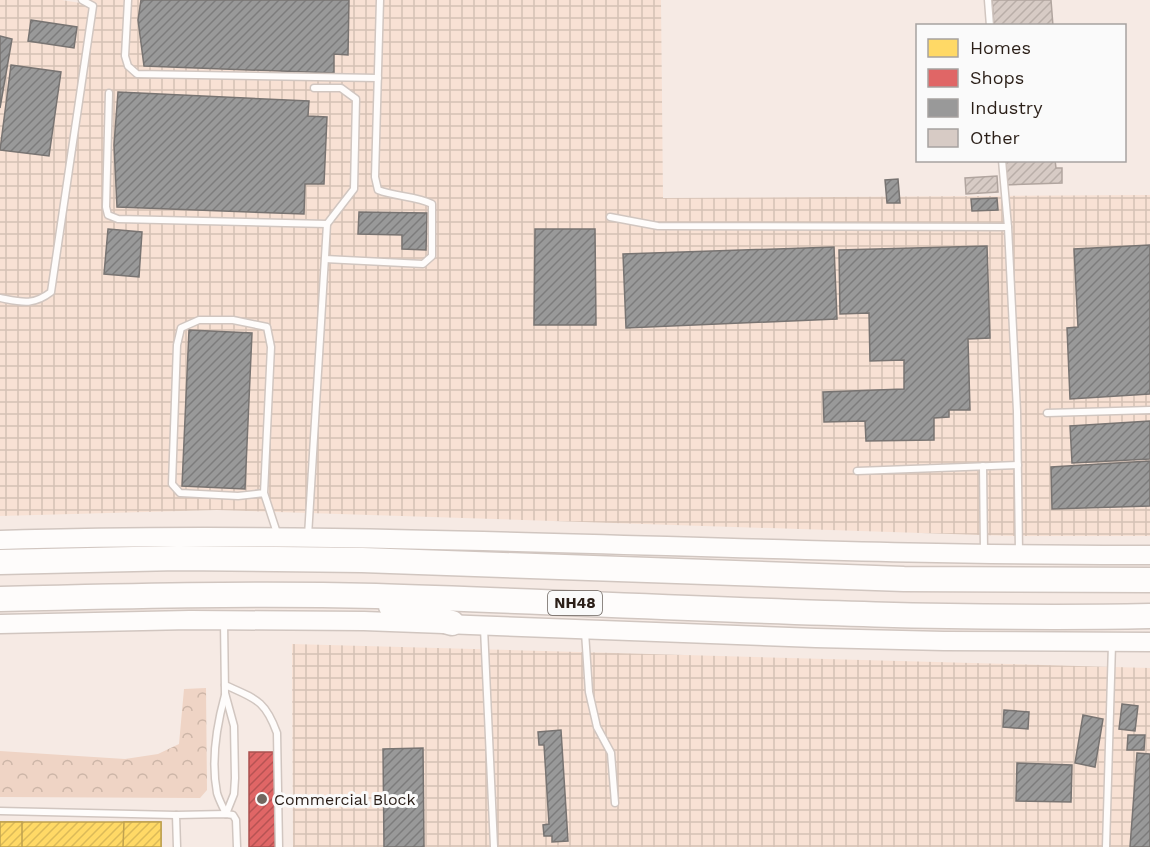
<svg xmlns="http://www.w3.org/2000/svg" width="1150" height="847" font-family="'Work Sans',sans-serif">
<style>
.industrial{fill:url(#industrial-grid)}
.park{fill:url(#park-crowns)}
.homes{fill:url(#homes-hatch);stroke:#bfa14f;stroke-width:1.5}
.shops{fill:url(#shops-hatch);stroke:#aa514f;stroke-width:1.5}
.industry{fill:url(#industry-hatch);stroke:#787472;stroke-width:1.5}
.building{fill:url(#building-hatch);stroke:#b1a59f;stroke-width:1.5}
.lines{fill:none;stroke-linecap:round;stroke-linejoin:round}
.lane-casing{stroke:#d1c6c0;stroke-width:9}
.secondary-casing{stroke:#d1c6c0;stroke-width:21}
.highway-casing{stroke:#d1c6c0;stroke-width:27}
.lane{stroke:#fefcfb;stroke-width:6}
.secondary{stroke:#fefcfb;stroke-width:18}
.highway{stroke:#fefcfb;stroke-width:24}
.poi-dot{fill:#72665f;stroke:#fafafa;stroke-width:2}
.labels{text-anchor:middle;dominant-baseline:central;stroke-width:6;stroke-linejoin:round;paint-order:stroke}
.shield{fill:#fafafa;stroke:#69615c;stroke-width:1.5}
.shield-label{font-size:15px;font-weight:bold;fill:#2b1f18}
.poi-label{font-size:16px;fill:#2b1f18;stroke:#fafafa;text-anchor:start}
</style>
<defs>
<pattern id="industrial-grid" width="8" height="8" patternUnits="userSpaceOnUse" patternTransform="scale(1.5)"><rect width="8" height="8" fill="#f8e1d4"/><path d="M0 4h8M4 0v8" fill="none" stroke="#d5c1b5"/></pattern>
<pattern id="park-crowns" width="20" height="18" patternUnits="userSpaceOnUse" patternTransform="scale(1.5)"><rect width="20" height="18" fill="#efd4c5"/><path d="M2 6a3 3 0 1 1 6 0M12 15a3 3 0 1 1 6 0" fill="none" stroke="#cdb6a8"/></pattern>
<pattern id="homes-hatch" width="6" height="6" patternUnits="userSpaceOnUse" patternTransform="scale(1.5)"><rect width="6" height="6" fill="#ffd966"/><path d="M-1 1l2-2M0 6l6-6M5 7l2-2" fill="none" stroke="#dbba58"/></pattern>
<pattern id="shops-hatch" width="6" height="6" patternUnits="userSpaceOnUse" patternTransform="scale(1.5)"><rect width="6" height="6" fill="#e06666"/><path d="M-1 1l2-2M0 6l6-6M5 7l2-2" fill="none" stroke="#b65353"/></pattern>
<pattern id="industry-hatch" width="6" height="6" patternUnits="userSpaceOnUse" patternTransform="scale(1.5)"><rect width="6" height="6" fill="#999"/><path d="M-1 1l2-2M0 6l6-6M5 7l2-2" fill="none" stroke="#7d7c7c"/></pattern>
<pattern id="building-hatch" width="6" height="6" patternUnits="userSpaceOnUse" patternTransform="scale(1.5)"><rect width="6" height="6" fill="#d7cbc5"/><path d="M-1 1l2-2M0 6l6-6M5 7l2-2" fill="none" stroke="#b9aea8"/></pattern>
</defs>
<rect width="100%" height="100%" fill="#f6eae4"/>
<g class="industrial">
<path d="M 0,0 L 62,0 L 80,3 L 82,0 L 661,0 L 663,198 L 1150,195 L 1150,536 L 1012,536 L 217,510 L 0,516 Z"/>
<path d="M 292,644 L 1150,668 L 1150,847 L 293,847 Z"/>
</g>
<path class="park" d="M 206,688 L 207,790 L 200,798 L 0,797 L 0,751 L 125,759 L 158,754 L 179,744 L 184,689 Z"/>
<g class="homes">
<rect x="0" y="822" width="161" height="25"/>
<rect x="0" y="822" width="22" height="25"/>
<path d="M 124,822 L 161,822 L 161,847 L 123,847 Z"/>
</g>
<path class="shops" d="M 249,752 L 274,752 L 275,847 L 249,847 Z"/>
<g class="industry">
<path d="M 141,0 L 349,0 L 348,55 L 334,54 L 334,73 L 144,66 L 138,20 Z"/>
<path d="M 31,20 L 77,27 L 74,48 L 28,41 Z"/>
<path d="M 0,36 L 12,39 L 0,108 Z"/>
<path d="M 11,65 L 61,72 L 49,156 L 0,150 Z"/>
<path d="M 118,92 L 309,101 L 308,116 L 327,117 L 324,184 L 305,184 L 304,214 L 117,207 L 114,145 Z"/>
<path d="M 898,179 L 900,203 L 887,203 L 885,180 Z"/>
<path d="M 997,198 L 998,210 L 972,211 L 971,199 Z"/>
<path d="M 359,212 L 427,213 L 426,250 L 402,249 L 402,235 L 358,234 Z"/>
<path d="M 108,229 L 142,232 L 139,277 L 104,274 Z"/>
<path d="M 535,229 L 595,229 L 596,325 L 534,325 Z"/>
<path d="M 1150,245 L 1150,394 L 1070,399 L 1067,328 L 1078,327 L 1074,249 Z"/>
<path d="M 987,246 L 990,338 L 968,339 L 970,410 L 949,410 L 949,417 L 934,418 L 934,440 L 866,441 L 865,421 L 824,422 L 823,392 L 904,389 L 904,360 L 870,361 L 869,313 L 840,314 L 839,250 Z"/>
<path d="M 834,247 L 837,319 L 626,328 L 623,254 Z"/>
<path d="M 189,330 L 252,333 L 245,489 L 182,486 Z"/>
<path d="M 1150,421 L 1150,459 L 1072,463 L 1070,426 Z"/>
<path d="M 1150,461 L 1150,506 L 1052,509 L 1051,467 Z"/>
<path d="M 1122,704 L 1138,706 L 1135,731 L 1119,729 Z"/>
<path d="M 1004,710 L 1029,712 L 1028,729 L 1003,727 Z"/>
<path d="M 1083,715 L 1103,719 L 1095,767 L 1075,763 Z"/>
<path d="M 561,730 L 568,841 L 552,842 L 552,836 L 544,836 L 543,825 L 549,824 L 544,745 L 539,745 L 538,732 Z"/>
<path d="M 1128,735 L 1145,735 L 1144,750 L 1127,750 Z"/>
<path d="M 423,748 L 424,847 L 384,847 L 383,749 Z"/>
<path d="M 1137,753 L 1150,754 L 1150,847 L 1130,847 Z"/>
<path d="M 1017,763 L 1072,765 L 1071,802 L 1016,801 Z"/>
</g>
<g class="building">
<path d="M 992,0 L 1051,0 L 1053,26 L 994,26 Z"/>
<path d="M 1004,160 L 1055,160 L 1056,168 L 1062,168 L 1062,183 L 1005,185 Z"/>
<path d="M 997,176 L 998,192 L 966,194 L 965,178 Z"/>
</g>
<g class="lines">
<defs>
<g id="lane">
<path d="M 128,0 L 125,56 L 128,66 L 137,74 L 378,78"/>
<path d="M 988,0 L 990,26"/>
<path d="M 109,93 L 106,207 L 108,215 L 118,219 L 327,224"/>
<path d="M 1002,160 L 1008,227 L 1017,411 L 1019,552"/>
<path d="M 610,217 L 658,226 L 1008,227"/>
<path d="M 325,259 L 423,264 L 432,256 L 432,204 C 416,196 396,197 378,190 L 375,177 L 380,0"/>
<path d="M 0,298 C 21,302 33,306 51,292 L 93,6 L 82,0"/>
<path d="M 1047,413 L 1150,410"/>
<path d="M 983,466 L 984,551"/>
<path d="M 857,471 L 1018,465"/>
<path d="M 264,493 L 238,496 L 180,493 L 172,484 L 177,345 L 181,328 L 199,320 L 233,320 L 267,327 L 271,347 L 264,493 L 278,536"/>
<path d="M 308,536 L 327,224 L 354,189 L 356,99 L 341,88 L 314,88"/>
<path d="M 224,622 L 225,693 L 234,726 L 235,778 L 234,794 L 226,814"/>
<path d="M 484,628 L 494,847"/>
<path d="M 585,632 L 589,692 L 597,727 L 611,753 L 615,803"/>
<path d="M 225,685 C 256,699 265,700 277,733 L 279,847"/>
<path d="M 225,695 C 217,724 211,762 217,793 C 219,800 223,807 226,814"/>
<path d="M 0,811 L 176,815"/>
<path d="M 177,847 L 176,815 L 226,814 L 233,815 L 236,820 L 237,847"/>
<path d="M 1106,847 L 1112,644"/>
</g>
<g id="secondary">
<path d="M 0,540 C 383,528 767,556 1150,555"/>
<path d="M 0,624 L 190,620 L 364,621 L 816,638 L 944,641 L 1150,642"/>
</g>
<g id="highway">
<path d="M 0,562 L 178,558 L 362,560 L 904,579 L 1150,580"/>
<path d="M 0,599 C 125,596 250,593 376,596 C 634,604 892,621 1150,616"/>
<path d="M 391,606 L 452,623"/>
</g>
</defs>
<use href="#lane" class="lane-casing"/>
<use href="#secondary" class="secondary-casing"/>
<use href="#highway" class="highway-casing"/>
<use href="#lane" class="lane"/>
<use href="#secondary" class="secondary"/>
<use href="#highway" class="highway"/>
</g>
<circle class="poi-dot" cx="262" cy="799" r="6"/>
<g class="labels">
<rect class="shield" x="548" y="591" width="54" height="24" rx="4.5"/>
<g class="shield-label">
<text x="575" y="603">NH48</text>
</g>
<g class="poi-label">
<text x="274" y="799">Commercial Block</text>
</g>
</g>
<rect x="916" y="24" width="210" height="138" fill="#fafafa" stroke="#a7a2a0" stroke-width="1.5"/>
<rect x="928" y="39" width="30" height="18" fill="#ffd966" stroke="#a7a2a0" stroke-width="1.5"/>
<text x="970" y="54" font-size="18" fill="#2b1f18">Homes</text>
<rect x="928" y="69" width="30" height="18" fill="#e06666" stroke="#a7a2a0" stroke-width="1.5"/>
<text x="970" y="84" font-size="18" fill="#2b1f18">Shops</text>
<rect x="928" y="99" width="30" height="18" fill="#999999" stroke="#a7a2a0" stroke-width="1.5"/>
<text x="970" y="114" font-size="18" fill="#2b1f18">Industry</text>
<rect x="928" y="129" width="30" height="18" fill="#d7cbc5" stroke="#a7a2a0" stroke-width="1.5"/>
<text x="970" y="144" font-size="18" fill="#2b1f18">Other</text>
</svg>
